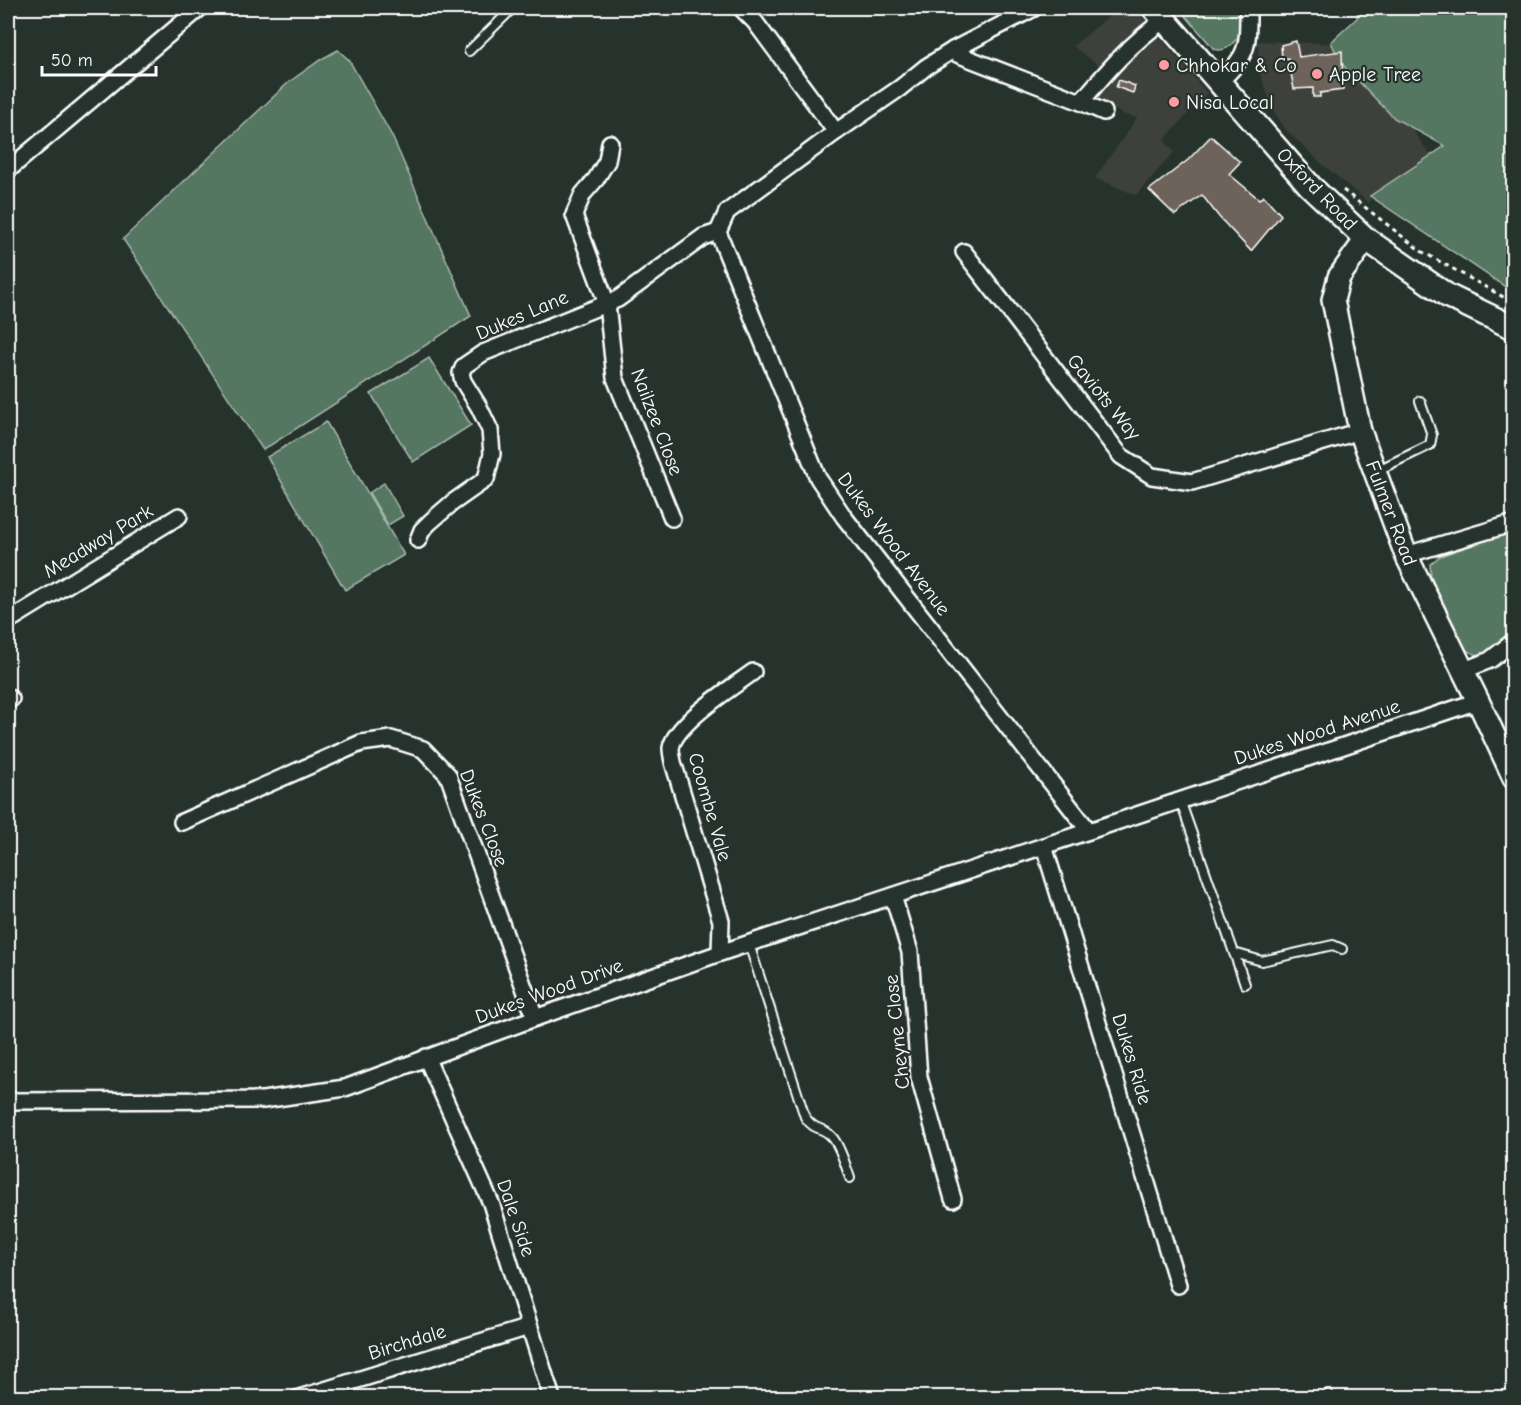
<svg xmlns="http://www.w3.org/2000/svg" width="1521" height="1405" font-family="'Comic Neue',sans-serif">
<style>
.built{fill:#3c413a}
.green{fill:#547660;stroke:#aabab0;stroke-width:1.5}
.building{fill:#6e635a;stroke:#fff;stroke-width:1.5}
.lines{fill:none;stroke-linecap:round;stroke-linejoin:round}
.lane-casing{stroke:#fff;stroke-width:12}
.street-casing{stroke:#fff;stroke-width:20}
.secondary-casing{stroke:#fff;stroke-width:26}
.primary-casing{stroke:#fff;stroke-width:27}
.path{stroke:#fff;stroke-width:3;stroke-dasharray:4.5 4.5;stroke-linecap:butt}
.lane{stroke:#26332d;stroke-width:8}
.street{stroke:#26332d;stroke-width:15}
.secondary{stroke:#26332d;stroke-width:21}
.primary{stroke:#26332d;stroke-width:22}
.poi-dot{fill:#ff9aa2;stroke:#26332d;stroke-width:2}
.labels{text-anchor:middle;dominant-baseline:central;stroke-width:4.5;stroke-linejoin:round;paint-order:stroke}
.poi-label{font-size:20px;fill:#fff;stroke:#26332d;text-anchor:start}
.street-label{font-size:20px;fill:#fff;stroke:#26332d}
</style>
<rect width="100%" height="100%" fill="#26332d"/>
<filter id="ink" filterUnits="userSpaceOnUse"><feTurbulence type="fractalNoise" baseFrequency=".0167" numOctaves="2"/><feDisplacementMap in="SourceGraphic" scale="12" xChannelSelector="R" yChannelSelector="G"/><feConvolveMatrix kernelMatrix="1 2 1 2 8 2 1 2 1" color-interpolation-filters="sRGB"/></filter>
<g filter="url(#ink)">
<g class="built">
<path d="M 1119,8 L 1135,8 L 1207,93 L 1164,140 L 1174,152 L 1136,195 L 1095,178 L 1137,118 L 1123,114 L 1082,93 L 1105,70 L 1073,46 Z"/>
<path d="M 1258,41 L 1345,44 L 1356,52 L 1434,160 L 1370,199 L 1369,203 L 1322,164 L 1286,130 L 1275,113 L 1259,72 Z"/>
</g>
<g class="green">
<path d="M 1179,8 L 1240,8 L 1241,34 C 1233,43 1227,53 1214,49 Z"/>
<path d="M 1358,8 L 1513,8 L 1513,292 L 1370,196 L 1445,146 L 1394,118 L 1341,63 L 1331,42 L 1357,18 Z"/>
<path d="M 338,50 L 349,60 L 392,136 L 471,316 L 263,450 L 123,239 L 289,82 L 320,60 Z"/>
<path d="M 429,358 L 471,425 L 413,462 L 371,394 Z"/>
<path d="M 326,422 L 404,555 L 345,590 L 267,457 Z"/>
<path d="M 384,483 L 403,516 L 388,525 L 369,493 Z"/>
<path d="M 1513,531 L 1513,630 L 1480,656 L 1462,649 L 1431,577 L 1430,564 L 1440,556 Z"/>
</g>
<g class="building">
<path d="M 1296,41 L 1299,57 L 1342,51 L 1343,90 L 1320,93 L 1320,97 L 1313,97 L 1313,88 L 1294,89 L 1288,58 L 1282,59 L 1281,45 Z"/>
<path d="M 1119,80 L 1135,86 L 1133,93 L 1116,87 Z"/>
<path d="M 1211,136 L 1240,162 L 1229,174 L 1259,199 L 1264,196 L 1281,215 L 1251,251 L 1219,217 L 1202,195 L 1175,215 L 1149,190 L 1188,160 Z"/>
</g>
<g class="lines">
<defs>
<g id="lane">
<path d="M 469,51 L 513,8"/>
<path d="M 1376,471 L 1430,445 L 1432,435 L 1420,401"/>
<path d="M 1180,800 L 1245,984"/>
<path d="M 749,944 L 805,1117 C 815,1132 823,1126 832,1137 C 840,1145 846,1167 850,1178"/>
<path d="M 1234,953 L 1262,961 L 1333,945 L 1342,949"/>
<path d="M 1328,1394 L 1330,1398"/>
</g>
<g id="street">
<path d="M 741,8 L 755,22 L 836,132"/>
<path d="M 1034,8 L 953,50 L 926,67 L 900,88 L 836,132 L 727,212 L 718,232 L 818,478 L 844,517 L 1089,831 L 1478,701"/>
<path d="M 953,50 L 957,54 L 1081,102 C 1107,71 1131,43 1164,20"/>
<path d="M 1219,82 C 1249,55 1248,46 1248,8"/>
<path d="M 1081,102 L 1104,112"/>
<path d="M 610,143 L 607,161 L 596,179 L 583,194 L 574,215 L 607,304 L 615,378 L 672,518"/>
<path d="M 8,170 L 200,8"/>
<path d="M 964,252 L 1121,456 L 1152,476 L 1192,482 L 1360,431"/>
<path d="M 418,540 L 422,530 L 430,522 L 452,503 L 486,479 L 492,454 L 490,430 L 479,407 L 463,381 L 461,373 L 464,366 L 483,353 L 618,299 L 703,237 L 718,232"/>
<path d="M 1406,555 L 1514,523"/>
<path d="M 8,621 L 179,516"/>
<path d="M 1462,671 L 1490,660 L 1514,641"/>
<path d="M 8,697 L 11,699"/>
<path d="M 182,822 L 361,743 L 391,739 L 423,749 L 448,775 L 535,1018"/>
<path d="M 1044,846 L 1178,1285"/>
<path d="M 893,896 L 910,952 L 919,1077 L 953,1199"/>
<path d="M 720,953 L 721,921 L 673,762 C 672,757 671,752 671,748 C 675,723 733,687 753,672"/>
<path d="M 426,1057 L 491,1203 L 552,1398"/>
<path d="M 8,1101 L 263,1100 L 345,1088 L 535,1018 L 720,953 L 1089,831"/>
<path d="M 299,1398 L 529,1327"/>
</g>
<path id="secondary" d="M 1366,239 L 1339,277 L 1333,300 L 1360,431 L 1406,555 L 1478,701 L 1514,778"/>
<path id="primary" d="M 1154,8 L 1310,186 L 1366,239 L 1448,296 L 1514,328"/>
</defs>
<use href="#lane" class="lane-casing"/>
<use href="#street" class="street-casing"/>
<use href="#secondary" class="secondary-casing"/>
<use href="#primary" class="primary-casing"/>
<path class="path" d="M 1343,190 L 1421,251 L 1514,303"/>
<use href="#lane" class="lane"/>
<use href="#street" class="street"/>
<use href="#secondary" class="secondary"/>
<use href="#primary" class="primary"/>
</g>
</g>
<g class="poi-dot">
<circle cx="1164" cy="65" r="6"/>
<circle cx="1317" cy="74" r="6"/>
<circle cx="1174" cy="102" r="6"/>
</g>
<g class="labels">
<g class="poi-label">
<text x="1176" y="65">Chhokar &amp; Co</text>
<text x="1329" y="74">Apple Tree</text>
<text x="1186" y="102">Nisa Local</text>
</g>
<g class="street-label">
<text transform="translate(1317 189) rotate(46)">Oxford Road</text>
<text transform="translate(522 315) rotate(-23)">Dukes Lane</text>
<text transform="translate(1104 397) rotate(51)">Gaviots Way</text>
<text transform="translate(657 422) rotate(69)">Nailzee Close</text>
<text transform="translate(1391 513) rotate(69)">Fulmer Road</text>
<text transform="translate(98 541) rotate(-31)">Meadway Park</text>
<text transform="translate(894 544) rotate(53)">Dukes Wood Avenue</text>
<text transform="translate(1317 732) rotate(-18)">Dukes Wood Avenue</text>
<text transform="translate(710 807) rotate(74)">Coombe Vale</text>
<text transform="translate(484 818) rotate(69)">Dukes Close</text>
<text transform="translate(549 991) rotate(-20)">Dukes Wood Drive</text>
<text transform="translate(897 1032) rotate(-96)">Cheyne Close</text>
<text transform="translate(1132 1059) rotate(73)">Dukes Ride</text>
<text transform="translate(516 1218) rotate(71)">Dale Side</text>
<text transform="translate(407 1342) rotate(-17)">Birchdale</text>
</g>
</g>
<rect width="1521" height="1405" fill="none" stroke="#26332d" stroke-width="30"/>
<rect x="15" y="15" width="1491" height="1375" fill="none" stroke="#fff" stroke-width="2" filter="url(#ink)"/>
<path d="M42 66v9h114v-9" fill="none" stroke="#ffffff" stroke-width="3"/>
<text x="51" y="66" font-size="18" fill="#ffffff" stroke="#26332d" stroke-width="4.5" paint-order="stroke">50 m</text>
</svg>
